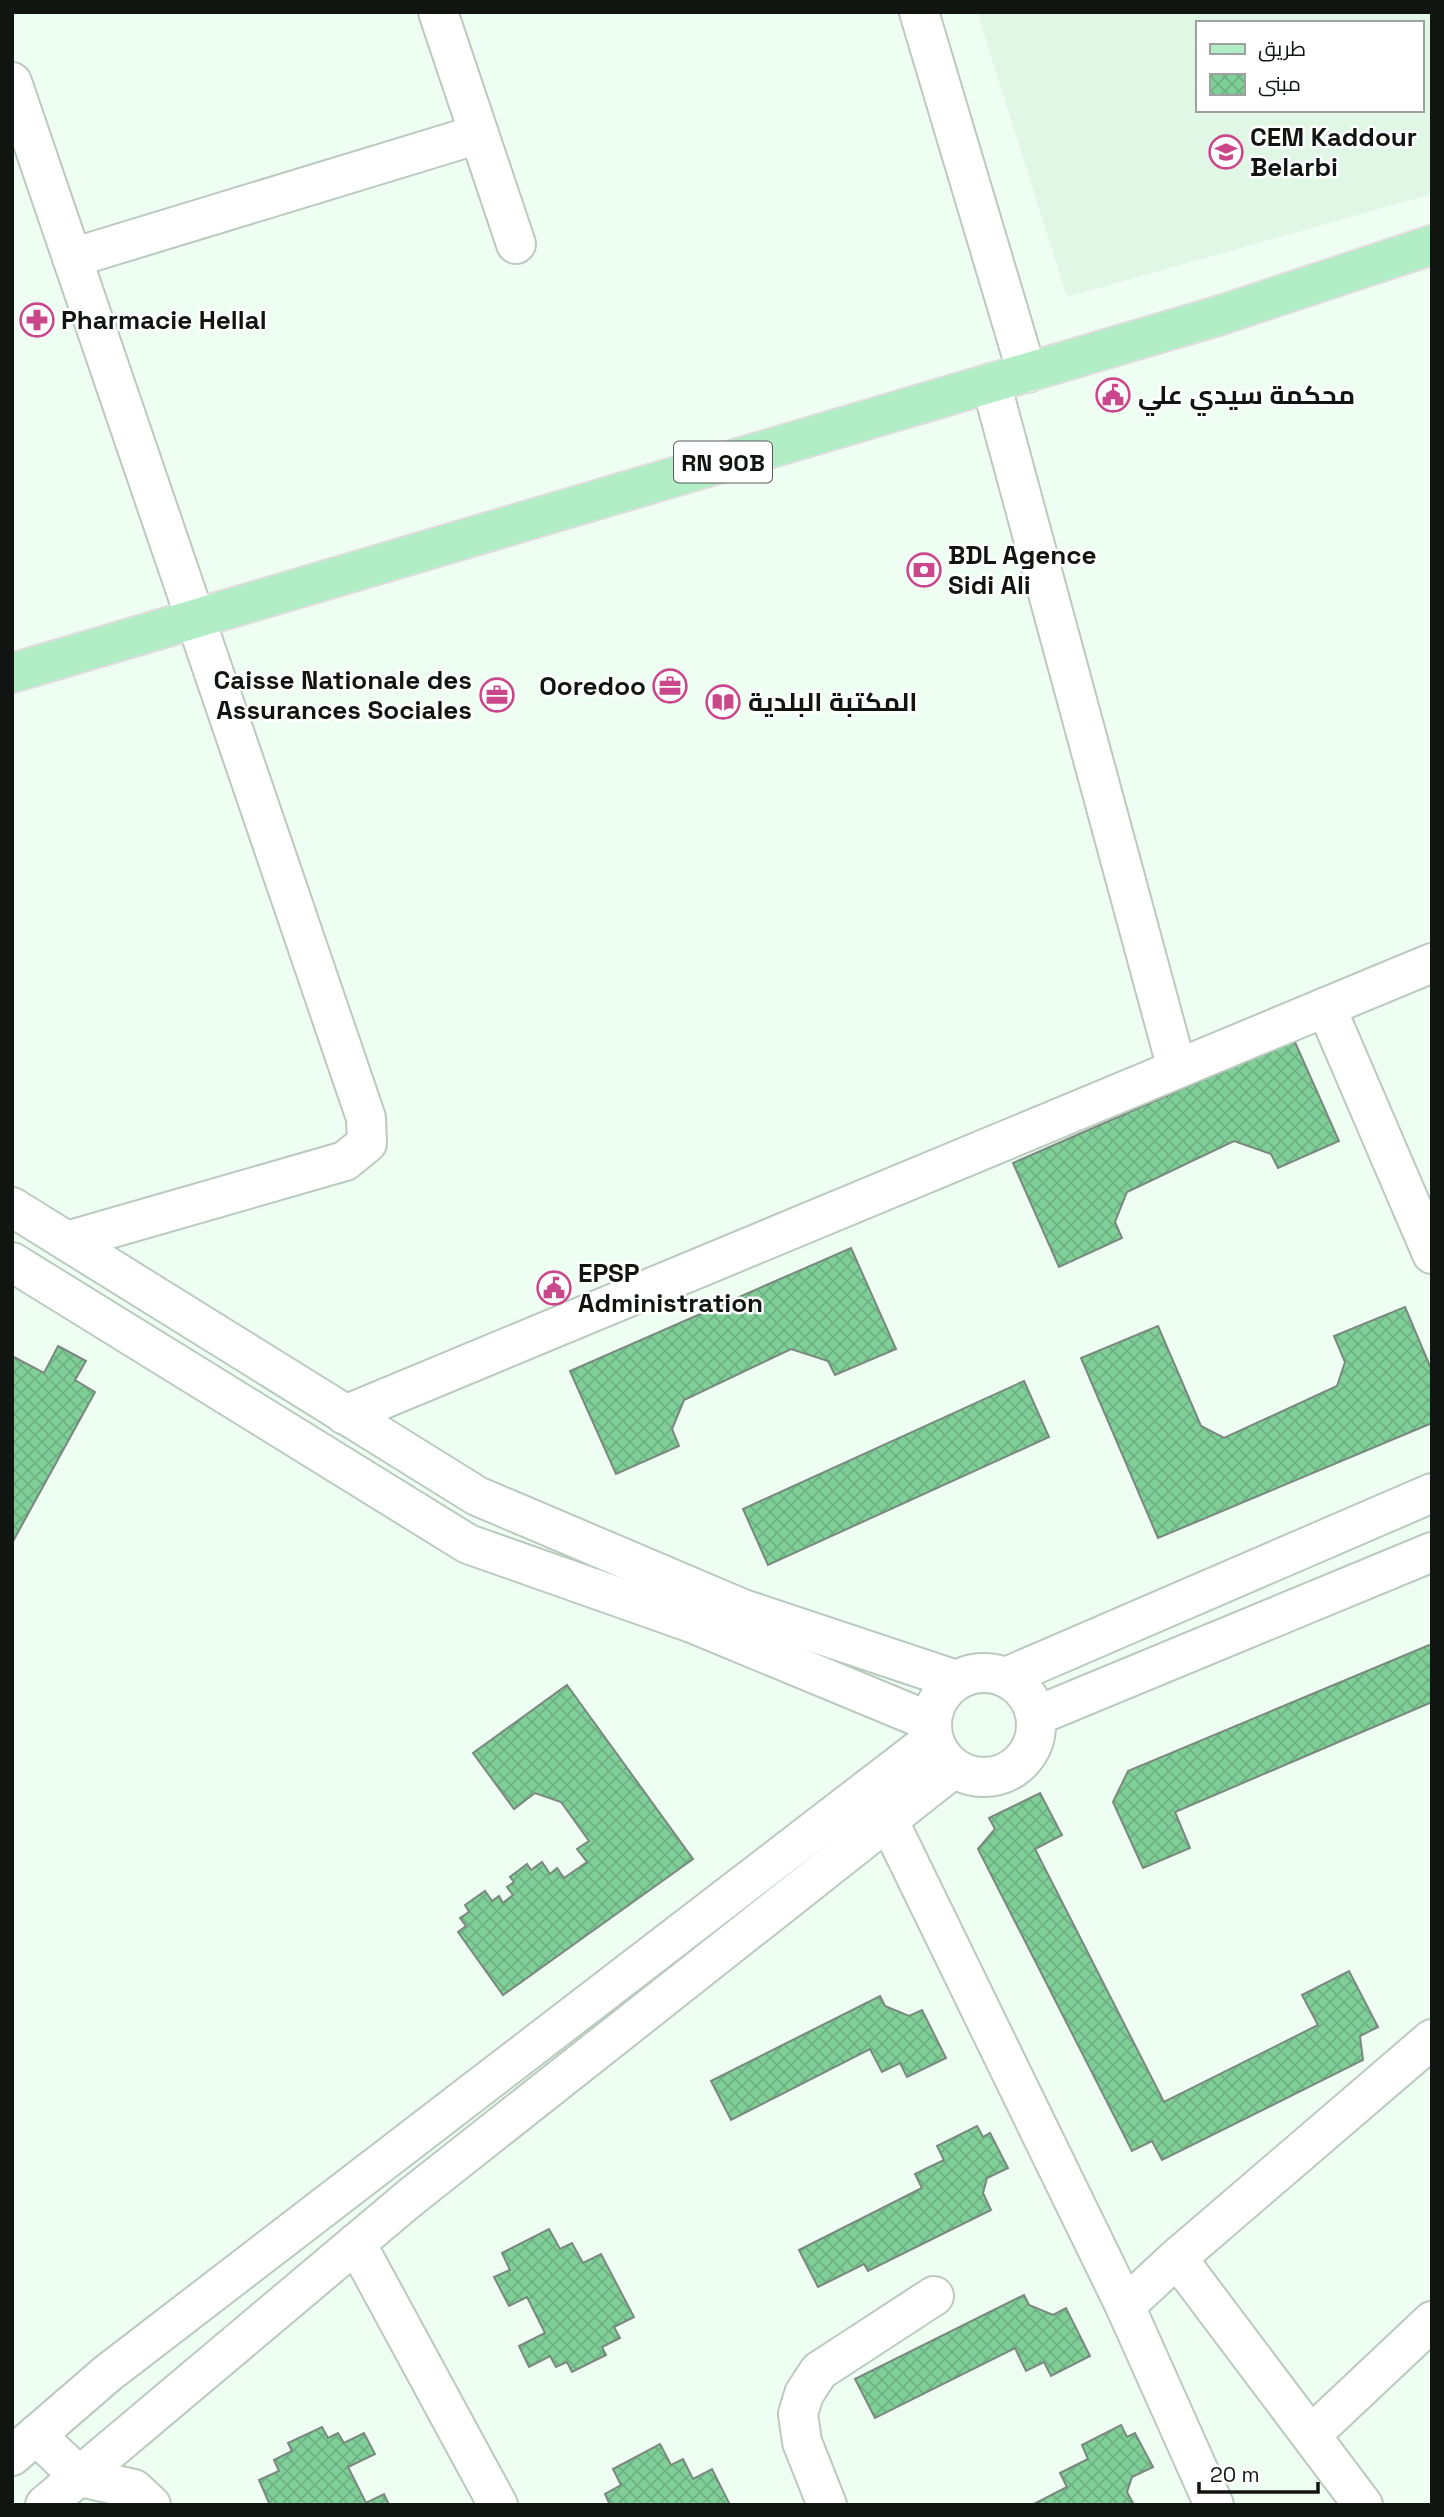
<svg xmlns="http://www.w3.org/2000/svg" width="1444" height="2517" font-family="'Space Grotesk',Cairo,sans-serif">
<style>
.built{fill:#e0f7e5;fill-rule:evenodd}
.building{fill:url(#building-cross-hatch);stroke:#7a897e;stroke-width:2}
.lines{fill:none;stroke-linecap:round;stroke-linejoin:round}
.minor-casing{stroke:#bacabe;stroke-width:42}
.primary-casing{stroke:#dedede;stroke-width:42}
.minor{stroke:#fff;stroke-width:38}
.primary{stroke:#b2eec5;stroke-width:38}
.labels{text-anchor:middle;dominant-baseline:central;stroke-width:5;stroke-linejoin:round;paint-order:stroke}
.shield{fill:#fff;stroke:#585b58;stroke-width:2}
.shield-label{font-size:24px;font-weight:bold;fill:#101511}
.poi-label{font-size:26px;font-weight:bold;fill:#101511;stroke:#fff;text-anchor:start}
</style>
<defs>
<pattern id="building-cross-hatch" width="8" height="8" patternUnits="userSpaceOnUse" patternTransform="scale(1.75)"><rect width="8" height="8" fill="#80cf98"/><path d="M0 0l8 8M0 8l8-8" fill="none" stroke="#6eb182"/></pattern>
</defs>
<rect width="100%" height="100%" fill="#eefef2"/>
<path class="built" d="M 977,12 L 1432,12 L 1432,194 L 1067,297 ZM 1197,23 L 1421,23 L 1421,110 L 1197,110 Z"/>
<g class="building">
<path d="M 1294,1040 L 1339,1141 L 1278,1168 L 1271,1154 L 1234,1141 L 1127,1192 L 1115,1222 L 1122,1238 L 1059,1267 L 1013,1163 Z"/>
<path d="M 851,1248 L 896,1349 L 835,1375 L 828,1361 L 791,1349 L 684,1400 L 672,1429 L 679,1446 L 616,1474 L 570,1371 Z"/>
<path d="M 1405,1307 L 1432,1371 L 1432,1423 L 1158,1538 L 1081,1358 L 1158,1326 L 1201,1426 L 1224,1438 L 1337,1386 L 1345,1362 L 1334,1336 Z"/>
<path d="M 58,1346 L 86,1361 L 75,1380 L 95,1392 L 12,1543 L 12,1356 L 44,1373 Z"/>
<path d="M 1024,1381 L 1049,1437 L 768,1565 L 743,1509 Z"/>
<path d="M 1429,1645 L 1432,1646 L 1432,1702 L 1175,1812 L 1190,1848 L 1143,1868 L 1113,1802 L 1128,1771 Z"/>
<path d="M 567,1685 L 693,1859 L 503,1995 L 458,1932 L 466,1926 L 460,1918 L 469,1912 L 465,1905 L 485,1891 L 492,1901 L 499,1896 L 503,1903 L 513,1895 L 507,1887 L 514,1882 L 510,1877 L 527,1864 L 531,1870 L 542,1862 L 550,1874 L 557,1868 L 564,1878 L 587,1862 L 577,1849 L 589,1841 L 561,1802 L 535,1793 L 514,1809 L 473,1753 Z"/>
<path d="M 1040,1793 L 1062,1835 L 1035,1849 L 1164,2102 L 1318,2025 L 1302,1995 L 1349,1971 L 1378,2027 L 1360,2036 L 1363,2060 L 1162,2160 L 1152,2141 L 1132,2151 L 978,1849 L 995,1829 L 989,1818 Z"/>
<path d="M 880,1996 L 885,2006 L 909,2016 L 922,2010 L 946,2058 L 907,2077 L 900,2063 L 882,2072 L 870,2049 L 731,2120 L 711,2081 Z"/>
<path d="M 977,2126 L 983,2137 L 990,2133 L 1008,2168 L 987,2178 L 983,2193 L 991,2210 L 868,2271 L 864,2264 L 818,2287 L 799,2250 L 922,2188 L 915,2174 L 944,2160 L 937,2146 Z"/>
<path d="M 549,2229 L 560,2249 L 572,2243 L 583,2263 L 601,2254 L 634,2317 L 614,2327 L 620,2338 L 602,2347 L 606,2355 L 572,2372 L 567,2362 L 556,2367 L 550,2356 L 529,2367 L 519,2346 L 545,2333 L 527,2297 L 509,2306 L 494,2277 L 510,2270 L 502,2253 Z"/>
<path d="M 1024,2295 L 1029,2305 L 1053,2315 L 1066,2308 L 1090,2356 L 1051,2376 L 1044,2362 L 1026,2371 L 1015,2348 L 875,2418 L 855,2379 Z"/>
<path d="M 1121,2425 L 1127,2437 L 1135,2433 L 1153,2467 L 1132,2477 L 1127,2492 L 1134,2505 L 1032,2505 L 1067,2487 L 1060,2473 L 1088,2459 L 1082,2445 Z"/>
<path d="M 322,2427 L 328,2438 L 338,2433 L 344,2443 L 364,2433 L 375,2454 L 348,2467 L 366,2503 L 384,2494 L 389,2505 L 270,2505 L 259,2480 L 279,2471 L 274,2460 L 292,2451 L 288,2443 Z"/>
<path d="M 660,2444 L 671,2465 L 683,2459 L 693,2479 L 712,2469 L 730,2505 L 610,2505 L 605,2494 L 621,2485 L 613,2469 Z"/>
</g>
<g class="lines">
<defs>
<g id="minor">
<path d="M 438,12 L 516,244"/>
<path d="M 919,12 L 1027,373"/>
<path d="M 12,82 L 366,1118 L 367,1143 L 345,1161 L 67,1241"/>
<path d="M 72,258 L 479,134"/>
<path d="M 991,383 L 1177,1069"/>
<path d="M 1326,1007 L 1432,1254"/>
<path d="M 12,1207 L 477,1496 L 743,1609 L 956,1680"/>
<path d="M 12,1262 L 468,1544 L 692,1623 L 931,1722"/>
<path d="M 345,1415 L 1432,963"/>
<circle cx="984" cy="1725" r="52"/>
<path d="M 1006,1677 L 1432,1493"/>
<path d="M 1036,1716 L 1432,1552"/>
<path d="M 878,1799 L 1125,2306 L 1214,2505"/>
<path d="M 356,2243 L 498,2505"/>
<path d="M 1177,2258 L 1363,2505"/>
<path d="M 1125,2306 L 1177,2258 L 1432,2039"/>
<path d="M 36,2435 L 80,2477 L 134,2489 L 151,2505"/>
<path d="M 1311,2435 L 1432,2321"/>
<path d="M 12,2456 L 108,2373 L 933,1739"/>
<path d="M 45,2505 L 411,2197 L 954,1768"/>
<path d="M 827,2505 L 802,2442 L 798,2414 L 804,2394 L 819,2371 L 934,2296"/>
</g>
<path id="primary" d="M 12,673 L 1221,315 L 1432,245"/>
</defs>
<use href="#minor" class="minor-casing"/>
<use href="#primary" class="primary-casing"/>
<use href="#minor" class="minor"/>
<use href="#primary" class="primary"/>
</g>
<defs>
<symbol id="school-ring" viewBox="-11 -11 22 22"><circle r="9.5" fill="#fff" stroke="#ca478c" stroke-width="1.5"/><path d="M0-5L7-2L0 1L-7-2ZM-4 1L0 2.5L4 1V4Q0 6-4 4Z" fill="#ca478c"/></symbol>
<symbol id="pharmacy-ring" viewBox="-11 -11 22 22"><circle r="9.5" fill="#fff" stroke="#ca478c" stroke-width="1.5"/><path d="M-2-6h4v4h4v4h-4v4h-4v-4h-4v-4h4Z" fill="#ca478c"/></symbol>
<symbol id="civic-ring" viewBox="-11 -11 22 22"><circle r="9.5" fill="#fff" stroke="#ca478c" stroke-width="1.5"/><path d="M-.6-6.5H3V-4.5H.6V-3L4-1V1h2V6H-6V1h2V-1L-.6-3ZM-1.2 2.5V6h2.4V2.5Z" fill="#ca478c"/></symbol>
<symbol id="bank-ring" viewBox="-11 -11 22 22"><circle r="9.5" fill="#fff" stroke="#ca478c" stroke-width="1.5"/><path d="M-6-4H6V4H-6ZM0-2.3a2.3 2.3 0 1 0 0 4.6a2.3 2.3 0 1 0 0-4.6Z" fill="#ca478c"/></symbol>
<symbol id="office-ring" viewBox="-11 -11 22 22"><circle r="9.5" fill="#fff" stroke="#ca478c" stroke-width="1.5"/><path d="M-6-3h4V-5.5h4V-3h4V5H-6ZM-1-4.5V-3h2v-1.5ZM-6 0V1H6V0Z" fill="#ca478c"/></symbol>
<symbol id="library-ring" viewBox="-11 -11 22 22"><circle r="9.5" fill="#fff" stroke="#ca478c" stroke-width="1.5"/><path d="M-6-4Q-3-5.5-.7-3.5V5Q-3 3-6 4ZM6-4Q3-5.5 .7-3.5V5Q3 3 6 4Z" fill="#ca478c"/></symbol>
</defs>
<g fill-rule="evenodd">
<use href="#school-ring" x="1207" y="133" width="38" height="38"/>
<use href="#pharmacy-ring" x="18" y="301" width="38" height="38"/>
<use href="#civic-ring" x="1094" y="376" width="38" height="38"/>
<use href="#bank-ring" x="905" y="551" width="38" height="38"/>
<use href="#office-ring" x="651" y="667" width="38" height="38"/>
<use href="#office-ring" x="478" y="676" width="38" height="38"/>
<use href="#library-ring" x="704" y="683" width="38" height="38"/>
<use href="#civic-ring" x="535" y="1269" width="38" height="38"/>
</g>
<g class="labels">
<rect class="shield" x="674" y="441.5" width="98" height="41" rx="5"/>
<g class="shield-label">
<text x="723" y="462">RN 90B</text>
</g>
<g class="poi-label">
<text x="1250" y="137">CEM Kaddour<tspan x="1250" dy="30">Belarbi</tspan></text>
<text x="61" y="320">Pharmacie Hellal</text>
<text x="1138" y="395">محكمة سيدي علي</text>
<text x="948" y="555">BDL Agence<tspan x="948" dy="30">Sidi Ali</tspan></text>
<text x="472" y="680" text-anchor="end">Caisse Nationale des<tspan x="472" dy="30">Assurances Sociales</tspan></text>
<text x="646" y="686" text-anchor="end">Ooredoo</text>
<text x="748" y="702">المكتبة البلدية</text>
<text x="578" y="1273">EPSP<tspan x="578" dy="30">Administration</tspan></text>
</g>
</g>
<rect width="1444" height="2517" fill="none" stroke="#101511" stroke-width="28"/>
<rect x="1196" y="21" width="228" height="91" fill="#ffffff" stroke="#9fa1a0" stroke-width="2"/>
<rect x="1210" y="44" width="35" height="10" fill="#b2eec5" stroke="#9fa1a0" stroke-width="2"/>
<text x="1258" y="56" font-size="21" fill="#101511">طريق</text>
<rect x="1210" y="74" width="35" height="21" fill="url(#building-cross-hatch)" stroke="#9fa1a0" stroke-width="2"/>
<text x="1258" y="91" font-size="21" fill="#101511">مبنى</text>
<path d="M1199 2482v10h119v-10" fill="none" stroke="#101511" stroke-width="3.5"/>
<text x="1210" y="2482" font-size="21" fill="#101511" stroke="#ffffff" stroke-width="5" paint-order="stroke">20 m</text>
</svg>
